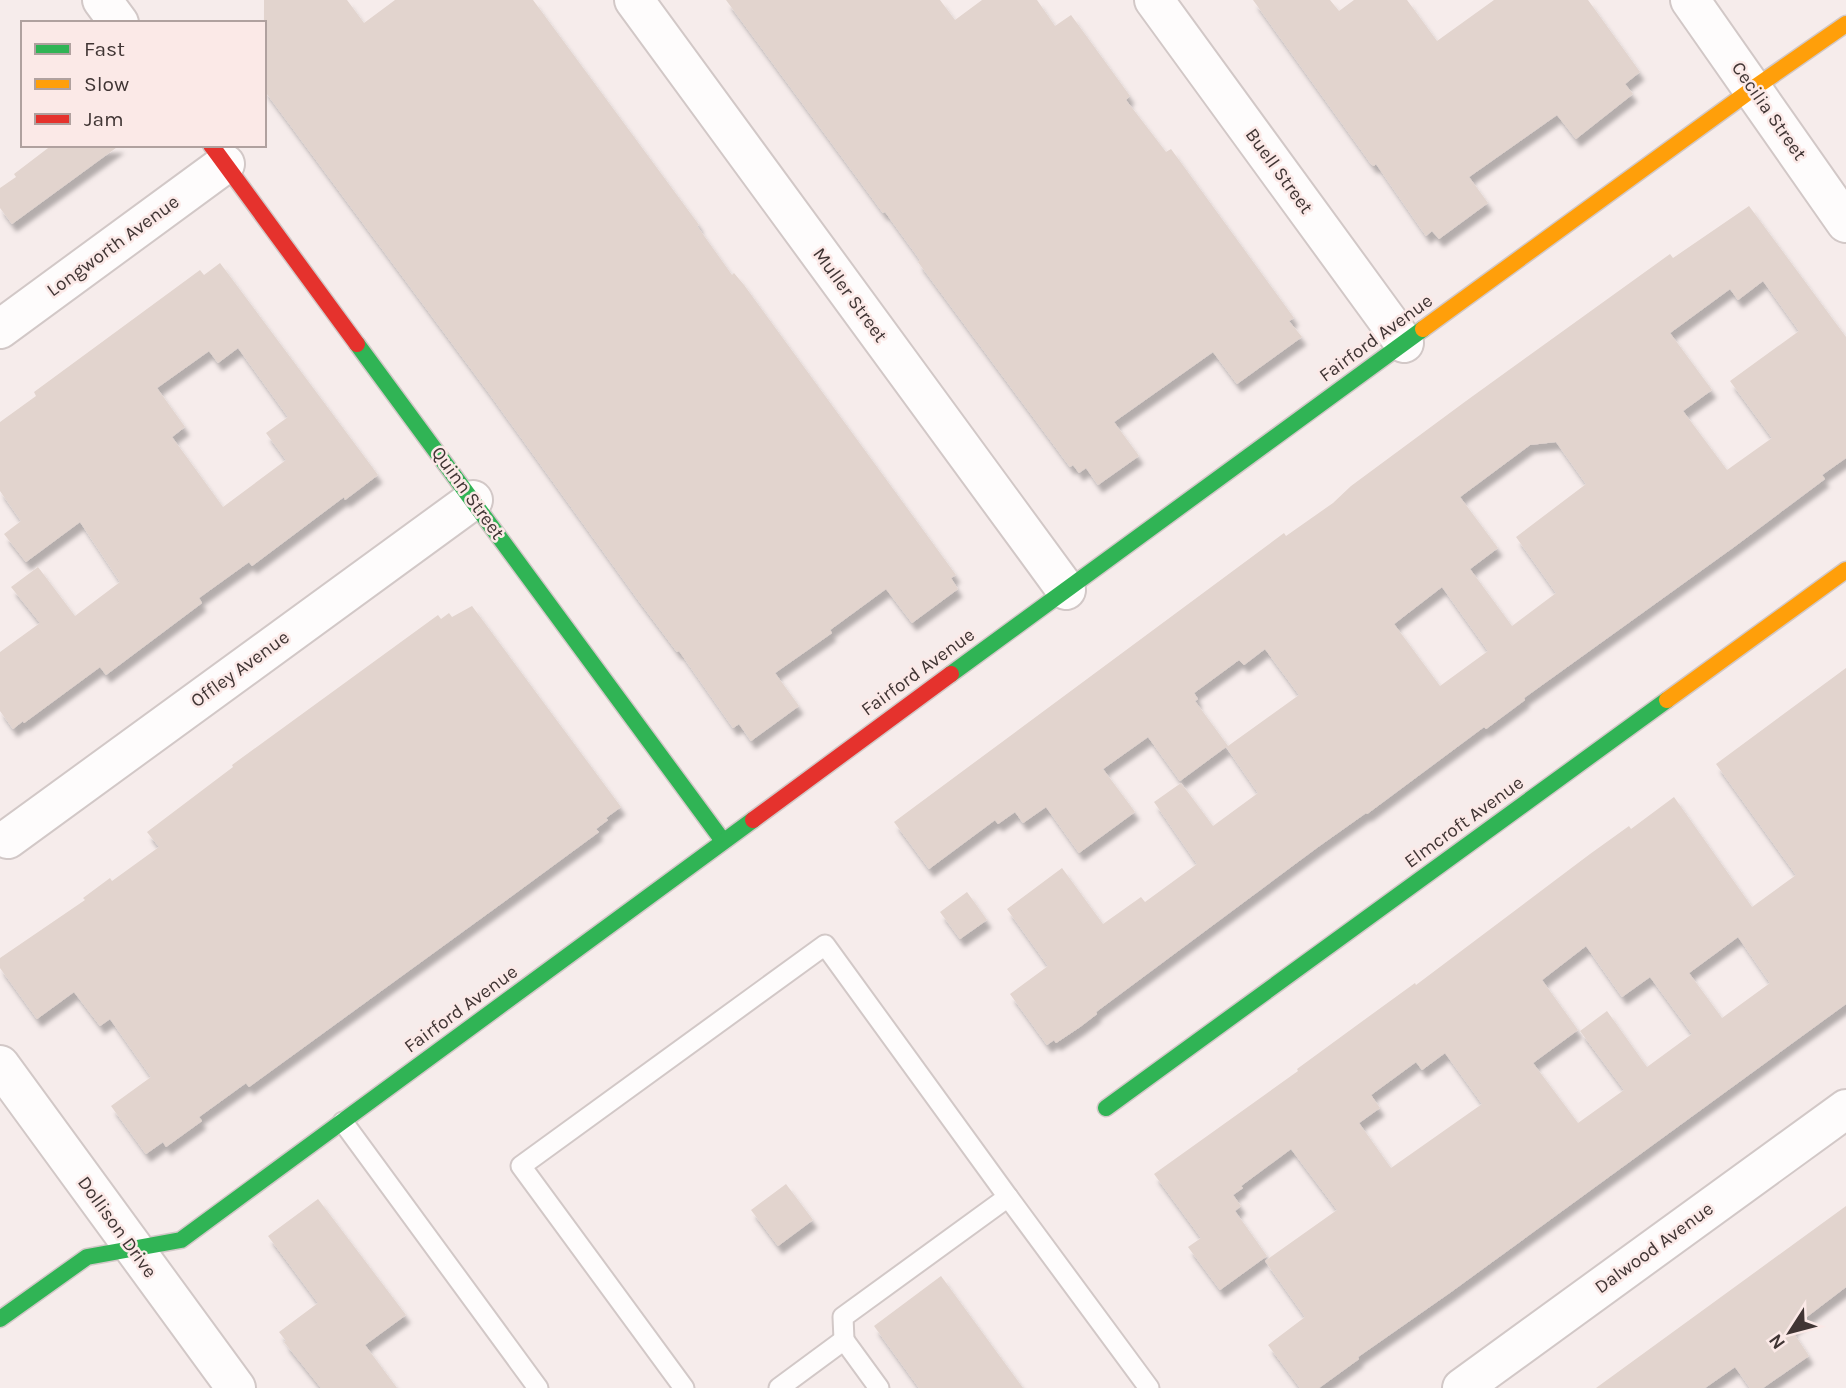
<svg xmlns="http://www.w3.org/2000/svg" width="1846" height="1388" font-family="Karla,sans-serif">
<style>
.building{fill:#e2d4ce;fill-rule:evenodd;filter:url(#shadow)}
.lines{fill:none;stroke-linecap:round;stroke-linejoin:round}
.lane-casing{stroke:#d2c8c7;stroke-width:23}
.street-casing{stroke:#d2c8c7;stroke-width:42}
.fast-casing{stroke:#d2c8c7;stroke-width:19}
.slow-casing{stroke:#d2c8c7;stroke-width:19}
.jam-casing{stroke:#d2c8c7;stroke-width:19}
.lane{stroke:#fefcfc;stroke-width:19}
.street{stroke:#fefcfc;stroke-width:38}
.fast{stroke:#30b455;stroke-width:16}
.slow{stroke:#ff9f0a;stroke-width:16}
.jam{stroke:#e5322d;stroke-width:16}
.labels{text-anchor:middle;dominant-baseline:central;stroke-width:5;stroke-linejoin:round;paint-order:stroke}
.street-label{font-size:19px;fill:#403534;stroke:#fbe9e7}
</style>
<defs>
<filter id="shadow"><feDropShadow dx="4.5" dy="8" stdDeviation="2" flood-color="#0004"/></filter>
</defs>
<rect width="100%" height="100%" fill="#f6eceb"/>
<g class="building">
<path d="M 264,0 L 347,0 L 364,23 L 395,0 L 533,0 L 699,225 L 697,226 L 732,275 L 734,273 L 744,285 L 956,575 L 951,578 L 958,589 L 912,623 L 886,589 L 830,630 L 832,633 L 775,673 L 799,706 L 751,741 L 739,724 L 733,728 L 679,651 L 677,652 L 638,600 L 488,392 L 264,90 Z"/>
<path d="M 726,0 L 940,0 L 955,20 L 982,0 L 1037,0 L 1055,26 L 1071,15 L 1130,96 L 1126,100 L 1166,152 L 1171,149 L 1294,318 L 1289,321 L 1302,337 L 1237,384 L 1213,352 L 1114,422 L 1139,456 L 1098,485 L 1086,468 L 1079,473 L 1073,465 L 1070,467 L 918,262 L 920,260 L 885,212 L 883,213 Z"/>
<path d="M 1253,0 L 1330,0 L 1339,11 L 1354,0 L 1407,0 L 1437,41 L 1494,0 L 1588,0 L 1640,72 L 1625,84 L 1633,94 L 1576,139 L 1557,115 L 1469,177 L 1488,203 L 1439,239 L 1432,231 L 1426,236 L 1376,164 L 1374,166 L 1371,164 Z"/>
<path d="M 52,145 L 120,145 L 12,224 L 0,208 L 0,188 L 16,177 L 14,174 Z"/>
<path d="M 1749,206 L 1846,337 L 1846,458 L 1822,475 L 1825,479 L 1734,547 L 1524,698 L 1525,700 L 1486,729 L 1484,727 L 1367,814 L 1366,813 L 1318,847 L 1096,1012 L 1097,1014 L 1080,1027 L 1056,1043 L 1054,1040 L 1047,1045 L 1010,994 L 1048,966 L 1007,909 L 1062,868 L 1103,924 L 1141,897 L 1145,902 L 1197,864 L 1154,802 L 1181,783 L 1213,826 L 1258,793 L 1226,747 L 1180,781 L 1148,737 L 1103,769 L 1135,812 L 1079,853 L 1046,807 L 1023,823 L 1015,812 L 998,824 L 995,820 L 929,869 L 894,822 L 1284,533 L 1286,536 L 1333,503 L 1351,486 L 1466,401 L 1670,254 L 1673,258 ZM 1763,281 L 1799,331 L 1730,381 L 1772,438 L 1727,470 L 1683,411 L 1712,390 L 1670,333 L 1730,289 L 1738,300 ZM 1556,442 L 1586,484 L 1516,537 L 1556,593 L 1512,626 L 1470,569 L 1498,548 L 1460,497 L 1530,445 ZM 1442,587 L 1488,651 L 1440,686 L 1394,624 ZM 1265,649 L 1299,695 L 1228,746 L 1195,701 L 1198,699 L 1194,693 L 1239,660 L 1244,665 Z"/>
<path d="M 220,263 L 378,475 L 345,500 L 344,497 L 252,566 L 249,562 L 199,598 L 202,603 L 106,675 L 100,667 L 24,723 L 23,721 L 13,729 L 0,711 L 0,652 L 40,623 L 11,587 L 38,567 L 75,616 L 120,582 L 80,522 L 26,562 L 4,534 L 21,521 L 0,491 L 0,422 L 36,396 L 34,392 L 200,270 L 204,275 ZM 238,348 L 288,417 L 266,433 L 286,460 L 223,507 L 172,437 L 185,427 L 157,388 L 209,351 L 218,363 Z"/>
<path d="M 472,606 L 621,807 L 606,818 L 608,820 L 596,829 L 599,832 L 505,901 L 249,1087 L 246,1083 L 199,1117 L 202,1121 L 166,1147 L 163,1142 L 146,1154 L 111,1106 L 151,1077 L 110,1019 L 100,1026 L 74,992 L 37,1019 L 0,968 L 0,958 L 85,900 L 83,898 L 110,878 L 112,881 L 159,847 L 147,832 L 233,767 L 232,765 L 438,615 L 441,619 L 449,613 L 452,617 Z"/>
<path d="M 1846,668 L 1846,1004 L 1451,1292 L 1358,1357 L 1359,1359 L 1319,1388 L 1300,1388 L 1268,1345 L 1305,1317 L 1265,1261 L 1337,1210 L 1291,1149 L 1241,1186 L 1243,1188 L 1233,1195 L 1241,1206 L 1235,1211 L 1267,1256 L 1220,1290 L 1188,1247 L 1201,1238 L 1154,1174 L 1298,1071 L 1297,1069 L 1364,1020 L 1415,983 L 1416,985 L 1590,854 L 1629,826 L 1631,829 L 1674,797 L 1752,907 L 1796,875 L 1716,764 ZM 1738,937 L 1770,983 L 1722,1018 L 1689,973 ZM 1586,946 L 1622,997 L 1650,977 L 1692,1034 L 1647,1067 L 1607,1011 L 1580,1031 L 1624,1090 L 1578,1123 L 1533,1063 L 1578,1030 L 1542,980 ZM 1445,1053 L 1482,1104 L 1391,1168 L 1359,1123 L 1380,1108 L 1371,1095 L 1416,1062 L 1422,1070 Z"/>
<path d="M 967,892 L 987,920 L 960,939 L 940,912 Z"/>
<path d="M 786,1184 L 813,1220 L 778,1246 L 751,1210 Z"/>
<path d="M 318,1199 L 406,1315 L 365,1345 L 397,1388 L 321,1388 L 284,1342 L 286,1341 L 279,1332 L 318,1303 L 268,1236 Z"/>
<path d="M 1846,1206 L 1846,1287 L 1791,1329 L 1809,1356 L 1763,1388 L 1750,1388 L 1735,1367 L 1705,1388 L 1596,1388 Z"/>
<path d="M 941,1276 L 1023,1388 L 919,1388 L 874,1326 Z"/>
</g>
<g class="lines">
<defs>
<g id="lane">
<path d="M 343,1122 L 538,1388"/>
<path d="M 844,1340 L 843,1317 L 1008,1197 L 1149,1388"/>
<path d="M 684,1388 L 521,1166 L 825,945 L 1008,1197"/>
<path d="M 779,1388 L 844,1340 L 879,1388"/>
</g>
<g id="street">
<path d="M 102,0 L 119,23"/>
<path d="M 634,0 L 1066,590"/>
<path d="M 1154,0 L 1404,343"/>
<path d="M 1690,0 L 1846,223"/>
<path d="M 0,329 L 225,164"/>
<path d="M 8,839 L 473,500"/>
<path d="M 0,1065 L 236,1388"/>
<path d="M 1462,1388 L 1846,1109"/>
</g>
<g id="fast">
<path d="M 357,344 L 723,841"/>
<path d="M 951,674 L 1423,329"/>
<path d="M 1106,1108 L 1667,700"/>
<path d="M 0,1319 L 87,1257 L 181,1240 L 753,820"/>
</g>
<g id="slow">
<path d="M 1423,329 L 1754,88 L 1846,24"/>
<path d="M 1667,700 L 1846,570"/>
</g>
<g id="jam">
<path d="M 211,145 L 357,344"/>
<path d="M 753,820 L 951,674"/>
</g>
</defs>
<use href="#lane" class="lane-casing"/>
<use href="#street" class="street-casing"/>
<use href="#fast" class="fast-casing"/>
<use href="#slow" class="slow-casing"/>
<use href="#jam" class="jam-casing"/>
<use href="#lane" class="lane"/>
<use href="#street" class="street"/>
<use href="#fast" class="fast"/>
<use href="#slow" class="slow"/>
<use href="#jam" class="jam"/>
</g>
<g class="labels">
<g class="street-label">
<text transform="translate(1769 111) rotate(55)">Cecilia Street</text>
<text transform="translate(1279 171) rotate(54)">Buell Street</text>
<text transform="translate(113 246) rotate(-36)">Longworth Avenue</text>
<text transform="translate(850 295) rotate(54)">Muller Street</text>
<text transform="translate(1376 338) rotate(-36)">Fairford Avenue</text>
<text transform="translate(468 493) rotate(54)">Quinn Street</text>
<text transform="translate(240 669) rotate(-36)">Offley Avenue</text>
<text transform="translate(918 672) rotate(-36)">Fairford Avenue</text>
<text transform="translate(1464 822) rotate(-36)">Elmcroft Avenue</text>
<text transform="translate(461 1009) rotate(-36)">Fairford Avenue</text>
<text transform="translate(117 1227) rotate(54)">Dollison Drive</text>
<text transform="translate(1654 1248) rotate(-36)">Dalwood Avenue</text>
</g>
</g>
<rect x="21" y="21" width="245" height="126" fill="#fbe9e7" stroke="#b0a19f" stroke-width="2"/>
<rect x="35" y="44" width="35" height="10" fill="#30b455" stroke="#b0a19f" stroke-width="2"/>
<text x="84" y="56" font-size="21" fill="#403534">Fast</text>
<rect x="35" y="79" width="35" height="10" fill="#ff9f0a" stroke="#b0a19f" stroke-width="2"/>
<text x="84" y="91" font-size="21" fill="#403534">Slow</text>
<rect x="35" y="114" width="35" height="10" fill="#e5322d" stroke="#b0a19f" stroke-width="2"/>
<text x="84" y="126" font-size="21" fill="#403534">Jam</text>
<g transform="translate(1790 1332) rotate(234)" stroke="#fbe9e7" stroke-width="5" paint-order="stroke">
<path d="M0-5L12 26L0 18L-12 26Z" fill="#403534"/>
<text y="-10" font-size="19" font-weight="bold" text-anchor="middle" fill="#403534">N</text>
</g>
</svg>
